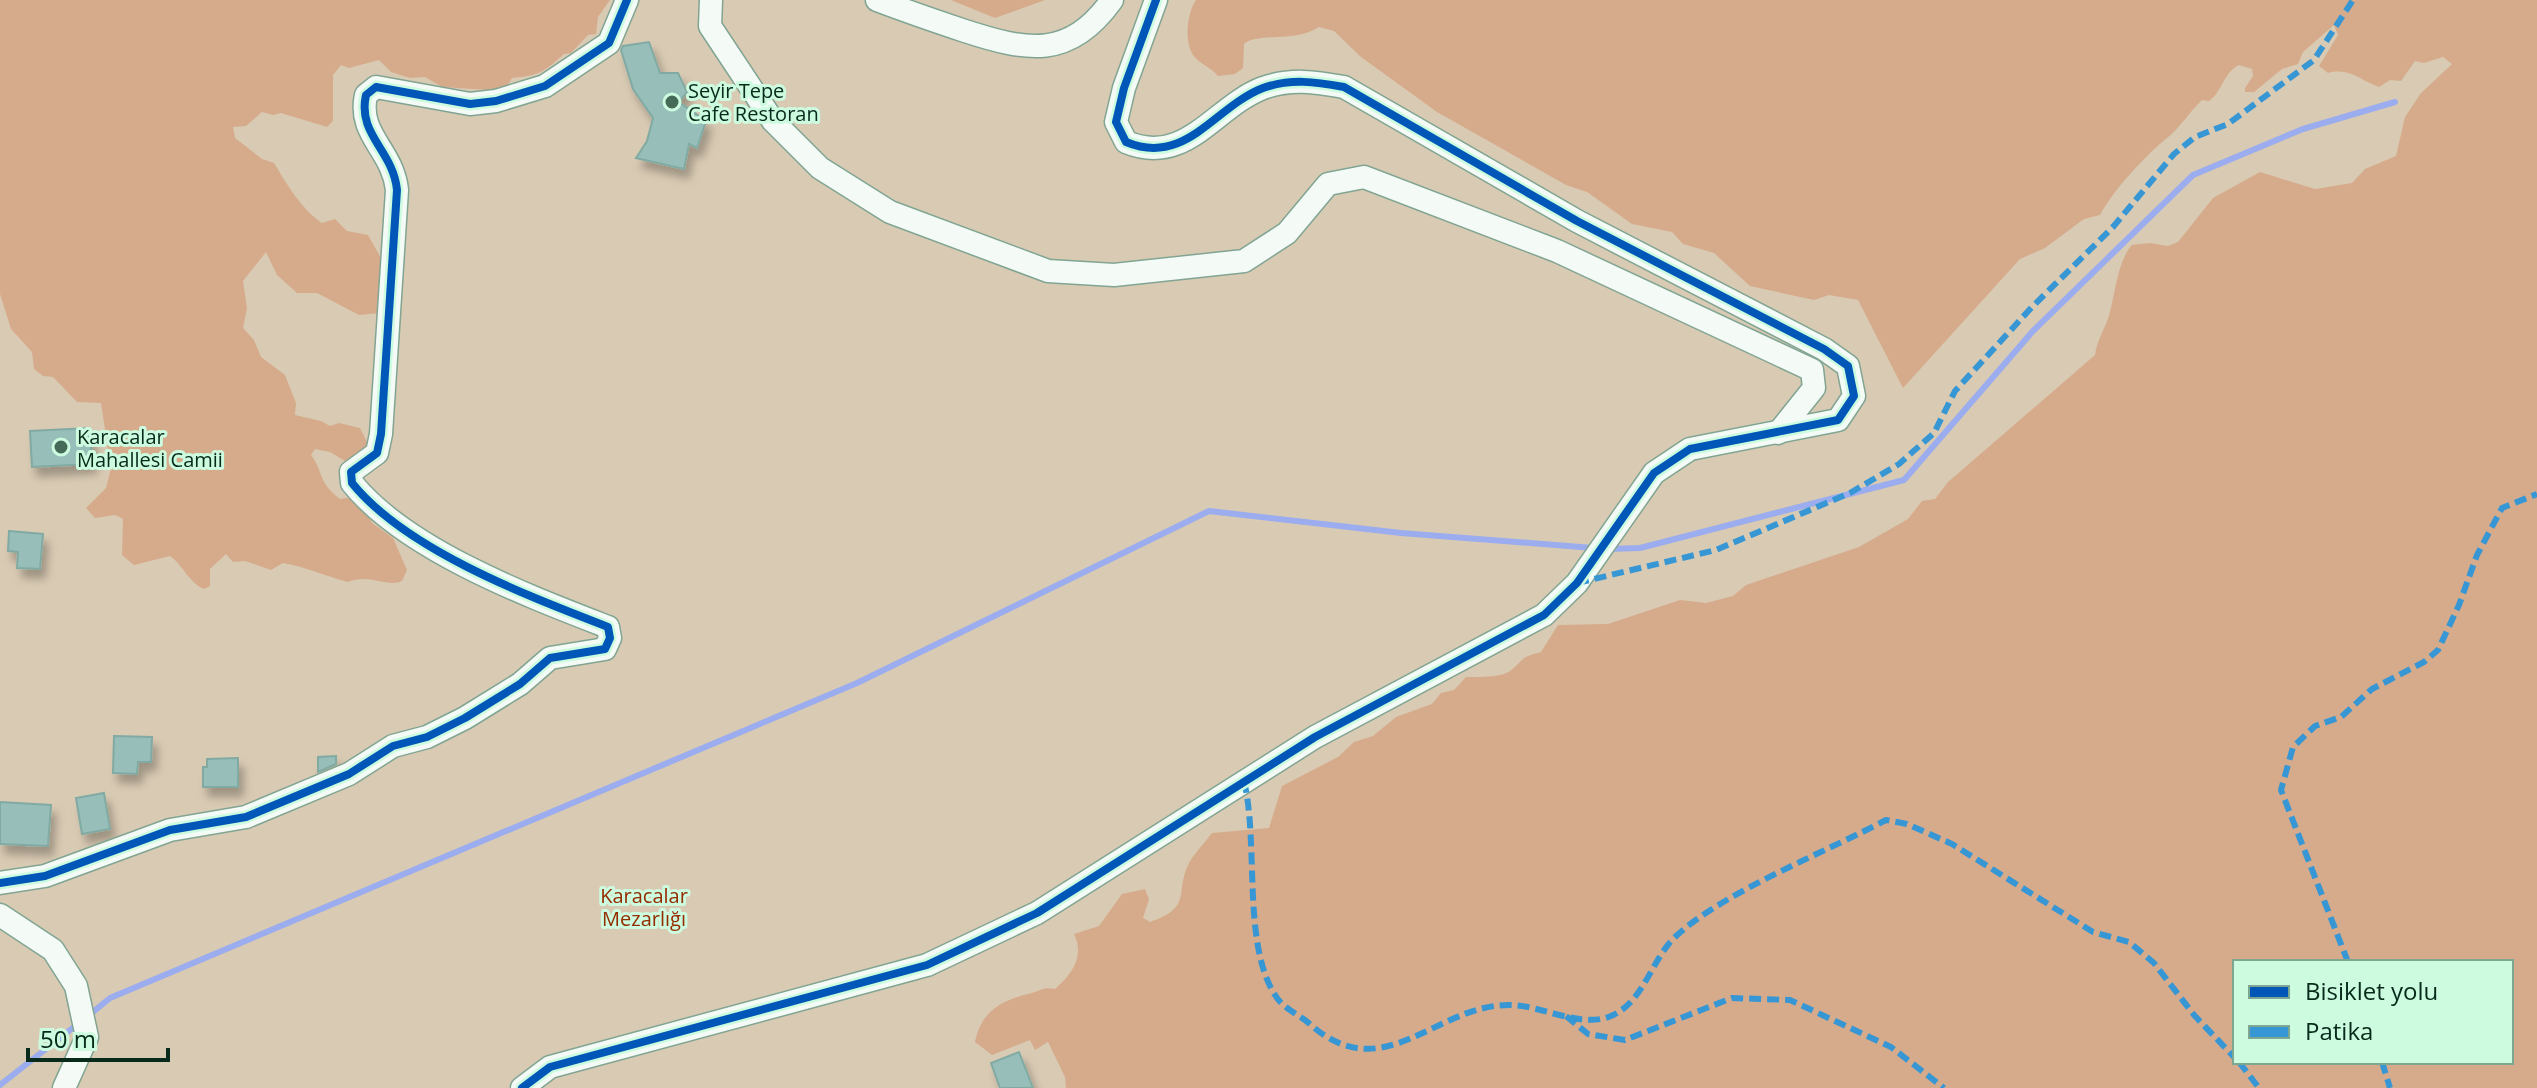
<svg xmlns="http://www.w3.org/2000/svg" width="2537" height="1088" font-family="'Open Sans',sans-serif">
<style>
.green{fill:#d9cab3;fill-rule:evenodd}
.forest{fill:#d6ab8b;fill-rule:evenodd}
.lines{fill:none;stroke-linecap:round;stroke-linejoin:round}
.stream{stroke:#9badef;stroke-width:6}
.building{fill:#97beb8;stroke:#81aaa3;stroke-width:2;filter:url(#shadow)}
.minor-casing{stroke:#81a592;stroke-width:25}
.minor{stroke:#f4fbf7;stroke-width:22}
.quiet{stroke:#3796d4;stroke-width:6;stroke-dasharray:12 6;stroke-linecap:butt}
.cycleway-casing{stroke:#ccfbdf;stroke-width:13}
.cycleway{stroke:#0057b8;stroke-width:8}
.poi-dot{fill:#456b58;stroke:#ccfbdf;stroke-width:3}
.labels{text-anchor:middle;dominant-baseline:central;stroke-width:6;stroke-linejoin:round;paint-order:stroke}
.poi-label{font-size:20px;fill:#072a1a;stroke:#ccfbdf;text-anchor:start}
.park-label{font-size:20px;fill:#932c00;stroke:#ccfbdf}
</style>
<defs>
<filter id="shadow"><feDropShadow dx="5" dy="9" stdDeviation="4" flood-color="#0004"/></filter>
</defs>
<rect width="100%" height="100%" fill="#b7e4cb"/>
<path class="green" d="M 0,0 L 2537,0 L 2537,1088 L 0,1088 ZM 2235,962 L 2511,962 L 2511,1062 L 2235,1062 Z"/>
<g class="forest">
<path d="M 0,0 L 610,0 L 598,17 L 596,34 L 588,35 L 571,53 L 564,54 C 545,71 539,76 512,78 L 504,91 L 495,95 L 488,90 L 442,87 L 425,77 L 410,78 L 391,72 L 379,60 L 349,68 L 341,65 L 333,75 L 333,121 L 327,127 L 281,113 L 273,115 L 262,112 L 246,126 L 233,127 L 235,138 L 262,159 L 274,163 C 287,184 301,209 322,223 L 335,219 L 347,231 L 368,235 L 382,260 L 381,313 L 359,315 L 317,293 L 297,293 L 277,275 L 266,252 L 243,281 L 247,308 L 243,328 L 254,340 L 261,357 L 285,375 L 296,403 L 295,415 L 321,421 L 330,426 L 339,423 L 360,428 L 370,448 L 350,464 L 330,452 L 315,449 L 311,455 C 324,472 317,481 340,499 L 358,496 L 372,523 L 393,538 L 407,570 L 402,581 C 387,588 369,573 348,582 C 325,576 306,567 283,563 L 271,570 L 245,561 L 233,562 L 226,554 L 210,569 L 210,586 L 204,589 C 189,583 183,565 170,556 L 134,565 L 122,555 L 123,519 L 115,515 L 95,518 L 86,508 L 106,488 L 111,468 L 101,403 L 77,402 L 53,377 L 43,376 L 34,369 L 32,352 L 11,329 L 0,294 Z"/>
<path d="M 951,0 L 1045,0 L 995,18 Z"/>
<path d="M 1196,0 L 2537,0 L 2537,1088 L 1066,1088 L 1065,1077 L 1048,1042 L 1035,1050 L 1030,1040 L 992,1055 L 975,1042 C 982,1009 1003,1000 1032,993 C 1042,990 1044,987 1055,989 C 1072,974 1085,956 1074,934 L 1099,926 L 1122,894 L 1145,889 L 1149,899 L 1143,918 L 1150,922 C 1194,907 1174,892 1189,863 C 1194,854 1205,842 1212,833 L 1269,828 L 1282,786 L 1338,757 L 1354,742 L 1373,736 L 1396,717 L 1432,704 L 1441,693 L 1454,690 L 1466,677 C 1478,677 1500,678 1510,671 C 1526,659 1518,658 1541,652 L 1558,625 L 1608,624 L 1680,600 L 1706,603 L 1733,596 L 1746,585 L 1859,547 L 1908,519 L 1922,501 L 1935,499 L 1948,482 L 2095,355 C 2097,339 2106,328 2110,312 C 2115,293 2118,260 2132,245 L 2150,243 L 2168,246 L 2178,242 L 2213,198 L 2260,172 L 2315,189 L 2352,183 L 2365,169 L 2396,156 L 2405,117 L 2421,93 L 2452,64 L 2443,57 L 2424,63 L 2415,61 L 2401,81 L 2390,80 L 2379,87 C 2361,81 2350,67 2328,73 L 2319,66 L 2338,35 L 2334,25 L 2303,52 L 2298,64 L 2282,69 L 2254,92 L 2245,92 L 2245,88 L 2253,76 L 2252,69 L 2239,65 C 2223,73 2223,91 2209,101 L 2202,100 C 2190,111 2180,128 2167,138 C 2145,156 2115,188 2100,215 L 2084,219 L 2045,248 L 2020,259 L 1903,388 L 1858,300 L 1829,295 L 1814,300 L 1750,286 L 1714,253 L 1683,244 L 1672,232 L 1632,224 L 1587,192 L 1566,185 L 1437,112 L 1361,57 L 1334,31 L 1319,27 C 1295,43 1257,32 1244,44 L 1243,68 L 1235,74 L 1218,76 C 1211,67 1199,64 1193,55 C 1184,41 1187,13 1196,0 ZM 2235,962 L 2511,962 L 2511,1062 L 2235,1062 Z"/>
</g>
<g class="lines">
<g class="stream">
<path d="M 1608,549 L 1640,548 L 1904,480 L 2033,331 L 2193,175 L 2303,129 L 2395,102"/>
<path d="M 88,1016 L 110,998 L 857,683 L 1209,511 L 1401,533 L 1593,548"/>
<path d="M 0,1085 L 79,1023"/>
</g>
</g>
<g class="building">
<path d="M 649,42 L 660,73 L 678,73 L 687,92 L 679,102 L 706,121 L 697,148 L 689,144 L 684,169 L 636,158 L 647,141 L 653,118 L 633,89 L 621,50 L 623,46 Z"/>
<path d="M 90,428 L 92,464 L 32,467 L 30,431 Z"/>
<path d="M 9,531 L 43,534 L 40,569 L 17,568 L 18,552 L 8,551 Z"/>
<path d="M 114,736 L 152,737 L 151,762 L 138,762 L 137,774 L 113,773 Z"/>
<path d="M 336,756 L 336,764 L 318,772 L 318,757 Z"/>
<path d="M 238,758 L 238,787 L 203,787 L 203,767 L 207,767 L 207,759 Z"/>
<path d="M 104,793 L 110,829 L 82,834 L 76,798 Z"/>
<path d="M 0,802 L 51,805 L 48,846 L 0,844 Z"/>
<path d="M 1019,1052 L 1033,1088 L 1000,1088 L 991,1063 Z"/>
</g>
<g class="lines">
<defs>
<g id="minor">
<path d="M 711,0 L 710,26 L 773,121 L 820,168 L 890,212 L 1048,271 L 1114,275 L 1244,261 L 1287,233 L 1328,184 L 1364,177 L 1557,251 L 1812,370 L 1814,388 L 1778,433"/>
<path d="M 877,0 C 906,11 935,21 965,31 C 1027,51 1069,60 1112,0"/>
<path d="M 0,883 L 45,876 L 170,830 L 246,817 L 349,774 L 393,746 L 427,737 L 465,718 L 520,684 L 550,658 L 605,649 L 610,638 L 608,627 C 528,596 406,550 352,483 L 351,472 L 377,453 L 381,434 L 397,190 C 393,150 357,135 366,95 L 376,87 L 470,104 L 496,101 L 545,86 L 609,43 L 627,0"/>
<path d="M 0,915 L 53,950 L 76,986 L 87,1037 L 64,1088"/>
<path d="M 522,1088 L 550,1067 L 927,965 L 1037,913 L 1315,737 L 1544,615 L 1577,583 L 1654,473 L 1690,449 L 1838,420 L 1854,396 L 1848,366 L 1824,349 L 1577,221 L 1344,87 C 1316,82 1291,78 1263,88 C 1214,107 1186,167 1126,142 L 1116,122 L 1124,88 L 1156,0"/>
</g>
</defs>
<use href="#minor" class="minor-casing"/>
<use href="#minor" class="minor"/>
<g class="quiet">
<path d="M 1577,583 L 1716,550 L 1850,493 L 1899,464 L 1934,433 L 1955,391 L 2032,307 L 2113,227 L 2174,154 L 2195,137 L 2228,124 L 2314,60 L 2353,0"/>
<path d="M 1244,781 C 1259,843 1242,943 1275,995 C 1284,1010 1300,1014 1312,1026 C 1385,1088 1436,1004 1510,1005 C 1541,1005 1581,1029 1611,1016 C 1644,1002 1651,960 1675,937 C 1723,892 1826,852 1886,820 L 1907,824 L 1952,844 L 2093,932 L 2129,942 L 2154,963 L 2194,1015 L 2235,1058"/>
<path d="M 2348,962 L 2281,790 L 2293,747 L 2315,726 L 2341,717 L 2372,689 L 2424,662 L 2438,650 L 2459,605 L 2477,555 L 2502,508 L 2537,494"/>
<path d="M 1566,1016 L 1588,1034 L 1625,1040 L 1732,998 L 1790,1000 L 1891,1047 L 1944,1088"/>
<path d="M 2239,1062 L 2259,1088"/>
<path d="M 2382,1062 L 2390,1088"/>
</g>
<defs>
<g id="cycleway">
<path d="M 0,883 L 45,876 L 170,830 L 246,817 L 349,774 L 393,746 L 427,737 L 465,718 L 520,684 L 550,658 L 605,649 L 610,638 L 608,627 C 528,596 406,550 352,483 L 351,472 L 377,453 L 381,434 L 397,190 C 393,150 357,135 366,95 L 376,87 L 470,104 L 496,101 L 545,86 L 609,43 L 627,0"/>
<path d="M 522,1088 L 550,1067 L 927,965 L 1037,913 L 1315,737 L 1544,615 L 1577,583 L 1654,473 L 1690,449 L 1838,420 L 1854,396 L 1848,366 L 1824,349 L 1577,221 L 1344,87 C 1316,82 1291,78 1263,88 C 1214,107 1186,167 1126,142 L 1116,122 L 1124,88 L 1156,0"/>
</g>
</defs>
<use href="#cycleway" class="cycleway-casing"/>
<use href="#cycleway" class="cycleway"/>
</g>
<g class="poi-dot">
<circle cx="672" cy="102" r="8"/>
<circle cx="61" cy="447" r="8"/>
</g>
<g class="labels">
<g class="poi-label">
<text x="688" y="90">Seyir Tepe<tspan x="688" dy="23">Cafe Restoran</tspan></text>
<text x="77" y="436">Karacalar<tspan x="77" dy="23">Mahallesi Camii</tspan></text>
</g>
<g class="park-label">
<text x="644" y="895">Karacalar<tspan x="644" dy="23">Mezarlığı</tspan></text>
</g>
</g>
<rect x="2233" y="960" width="280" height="104" fill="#ccfbdf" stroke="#7da790" stroke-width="2"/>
<rect x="2249" y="986" width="40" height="12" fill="#0057b8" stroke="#7da790" stroke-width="2"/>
<text x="2305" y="1000" font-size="24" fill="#072a1a">Bisiklet yolu</text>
<rect x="2249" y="1026" width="40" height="12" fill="#3796d4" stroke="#7da790" stroke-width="2"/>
<text x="2305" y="1040" font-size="24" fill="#072a1a">Patika</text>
<path d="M28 1048v12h140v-12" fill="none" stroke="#072a1a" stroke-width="4"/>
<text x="40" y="1048" font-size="24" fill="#072a1a" stroke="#ccfbdf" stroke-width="6" paint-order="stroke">50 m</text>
</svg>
